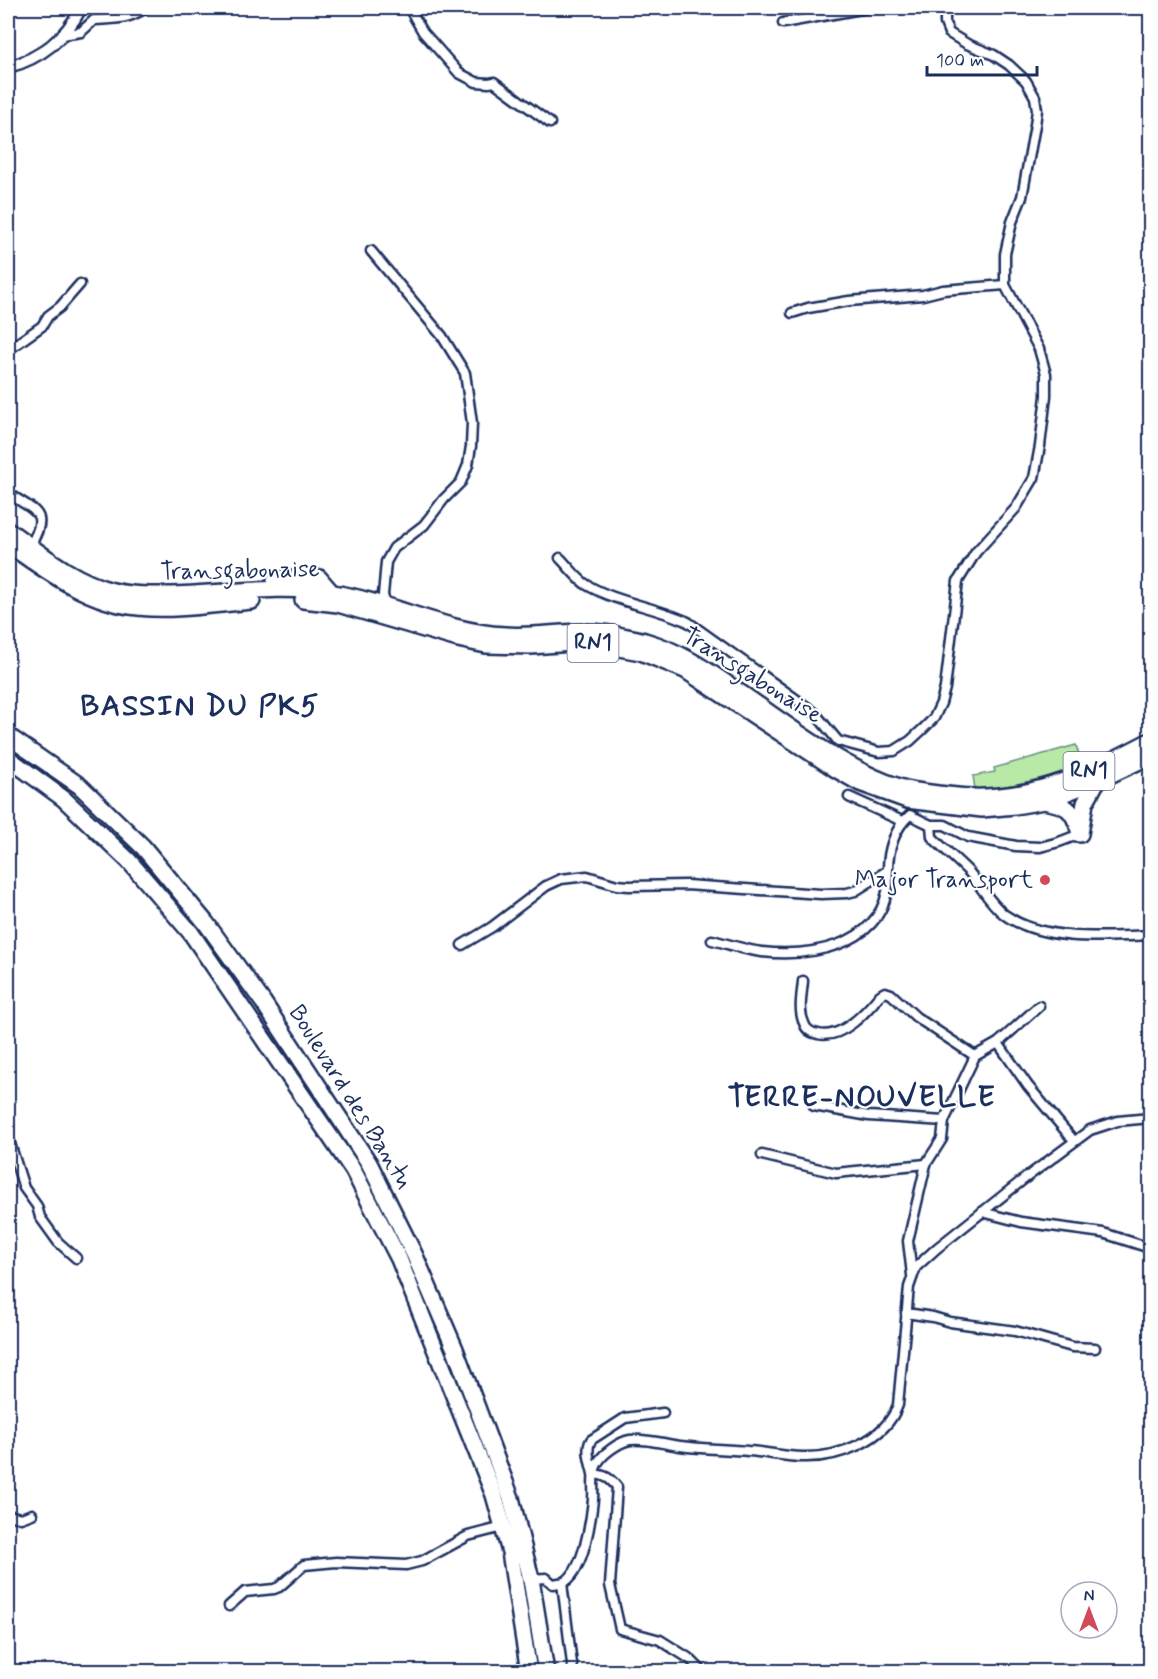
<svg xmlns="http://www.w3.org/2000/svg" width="1158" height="1679" font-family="Mynerve,sans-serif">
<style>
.green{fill:#b9e9a7;stroke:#6a8c82;stroke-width:1.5}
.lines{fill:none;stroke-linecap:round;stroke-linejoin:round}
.minor-casing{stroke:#1b2f5e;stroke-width:13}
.tertiary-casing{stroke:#1b2f5e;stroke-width:15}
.trunk-casing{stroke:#1b2f5e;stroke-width:20}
.minor{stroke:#fff;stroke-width:8}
.tertiary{stroke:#fff;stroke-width:10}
.trunk{stroke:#fff;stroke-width:15}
.poi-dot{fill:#d1495b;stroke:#fff;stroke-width:2}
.labels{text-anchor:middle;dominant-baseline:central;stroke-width:4.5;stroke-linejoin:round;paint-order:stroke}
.shield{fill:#fff;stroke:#5f6d8e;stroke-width:1.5}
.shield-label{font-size:22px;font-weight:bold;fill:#1b2f5e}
.street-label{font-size:24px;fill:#1b2f5e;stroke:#fff}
.poi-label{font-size:24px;fill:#1b2f5e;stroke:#fff;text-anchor:end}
.district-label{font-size:30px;font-weight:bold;letter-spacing:1.5px;fill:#1b2f5e;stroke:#fff}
</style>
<rect width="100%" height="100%" fill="#fff"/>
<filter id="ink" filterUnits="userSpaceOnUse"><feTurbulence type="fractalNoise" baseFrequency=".0167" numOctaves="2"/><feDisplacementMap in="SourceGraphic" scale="12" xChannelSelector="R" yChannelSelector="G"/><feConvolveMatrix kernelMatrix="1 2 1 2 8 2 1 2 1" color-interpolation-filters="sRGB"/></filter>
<g filter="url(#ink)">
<path class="green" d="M 1076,745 L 1082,765 C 1047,779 1013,787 975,789 L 973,776 L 995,772 L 994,768 Z"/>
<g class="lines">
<defs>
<g id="minor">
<path d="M 409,8 L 423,32 L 459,73 L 476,82 L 489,83 L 494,82 L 550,123"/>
<path d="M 783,23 L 867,8"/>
<path d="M 62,35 L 81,32 L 94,20 C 119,18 123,21 146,8"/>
<path d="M 371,251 L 442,336 L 465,373 L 472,423 L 471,446 L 468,465 L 461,482 L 444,499 L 424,525 L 394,548 L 386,562 L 383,595 L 386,606"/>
<path d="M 792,313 L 808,308 L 849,301 L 923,295 L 943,290 L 1005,285"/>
<path d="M 8,350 L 42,326 L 48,316 L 60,307 L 80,284"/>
<path d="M 8,493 C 36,512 50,512 30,546"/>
<path d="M 560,558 C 569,567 577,579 587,585 C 618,603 656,607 688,622 L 814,712 L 838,741 L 879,752 L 894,751 L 910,741 L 923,729 L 934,718 L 941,703 L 945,688 L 958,581 L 976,552 L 1016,508 L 1034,478 L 1040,446 L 1046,396 L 1046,374 L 1039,349 L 1005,285 L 1005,254 L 1012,222 L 1022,197 L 1035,125 L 1037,110 L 1035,97 L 1026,81 L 1009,65 L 994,55 L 967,44 L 949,33 L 945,23 L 945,8"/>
<path d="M 849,797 L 902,821"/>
<path d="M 931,825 L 932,837 C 944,849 957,860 969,872 C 981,886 990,904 1005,915 C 1043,942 1106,937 1150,935"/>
<path d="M 712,940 C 729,944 745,950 762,952 C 809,957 876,947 887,892 C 889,884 887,877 888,869 C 888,850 895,827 910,815 L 931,825 L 945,825 L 968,837 L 1016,846 L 1040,847 L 1059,842 L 1080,834"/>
<path d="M 462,945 L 492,927 L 546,886 L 561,879 L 587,876 L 617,885 L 629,886 L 686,885 L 821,894 L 847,893 L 855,891 L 887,871"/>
<path d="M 803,981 C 802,994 798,1010 804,1023 C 806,1030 812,1033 818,1034 C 842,1040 867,1011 880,995 L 885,992 L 891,994 L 916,1017 L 975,1056 L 944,1121 L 942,1139 L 926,1164 L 908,1241 L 912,1275"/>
<path d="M 998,1043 L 1028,1086 L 1074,1141"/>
<path d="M 975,1056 L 998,1043 L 1039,1006"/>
<path d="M 814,1106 L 869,1116 L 944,1121"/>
<path d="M 8,1137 L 24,1188 L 37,1206 L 40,1217 L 58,1242 L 76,1258"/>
<path d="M 762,1155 L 836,1173 L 926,1164"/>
<path d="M 982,1212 L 1021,1222 L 1103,1233 L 1150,1248"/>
<path d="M 906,1313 L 933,1317 L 950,1322 L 1015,1331 L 1072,1347 L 1095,1348"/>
<path d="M 663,1413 L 625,1418 L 591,1440 C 585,1450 591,1464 593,1474 C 605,1475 610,1478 617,1487 L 610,1585 L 620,1629 L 660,1640 L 690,1659 L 703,1672"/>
<path d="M 8,1515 L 21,1518 L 32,1514"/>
<path d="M 531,1579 L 546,1578 L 553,1584 C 557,1583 562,1583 566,1581 C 584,1568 591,1520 593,1500 C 594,1487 591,1475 597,1464 C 602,1454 619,1442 630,1440 C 646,1438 664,1444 680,1446 C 703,1449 726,1449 748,1451 C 767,1452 785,1457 803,1457 C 838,1458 885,1441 898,1405 L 909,1287 L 916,1267 L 937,1248 L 1024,1179 L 1090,1130 L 1118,1121 L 1150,1118"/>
<path d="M 562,1583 L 573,1672"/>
<path d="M 229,1606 L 245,1592 L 274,1589 L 279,1587 L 304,1565 L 336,1562 L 406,1565 L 422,1561 L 468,1536 L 503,1527"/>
</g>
<path id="tertiary" d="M 8,67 C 40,59 66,38 81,8"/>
<g id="trunk">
<path d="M 8,530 C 40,553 74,582 113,591 C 131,596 150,595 168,595 C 223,594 279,584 333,593 C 392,602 445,632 505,635 C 532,637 558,632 585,632 C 605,632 625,636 645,641 C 680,651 707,670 736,690 C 787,724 841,768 899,787 C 914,792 932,793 947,795 C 1024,806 1085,775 1150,741"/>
<path d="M 8,544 C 46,571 89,603 138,607 C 176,611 214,604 252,601"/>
<path d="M 275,580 L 319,578 L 331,592"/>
<path d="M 303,600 L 338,604 L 458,639 L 486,645 L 531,646 L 586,642 L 641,652 L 685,670 L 834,768 L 860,783 L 907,800 L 982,809 L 1015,806 L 1044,801 L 1097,781 L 1150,756"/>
<path d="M 8,736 L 80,786 L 143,847 L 206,923 L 263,1002 L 369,1163 L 415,1256 L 455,1349 L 511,1498 L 531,1579 L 546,1672"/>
<path d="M 8,758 L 64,799 L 129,861 L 191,933 L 353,1170 L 399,1259 L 494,1495 L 510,1552 L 529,1672"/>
<path d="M 1044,801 C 1066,805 1073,808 1079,830"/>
<path d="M 1080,834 L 1085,803 L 1097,781"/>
</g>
</defs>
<use href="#minor" class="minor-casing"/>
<use href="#tertiary" class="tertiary-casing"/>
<use href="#trunk" class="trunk-casing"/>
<use href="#minor" class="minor"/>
<use href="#tertiary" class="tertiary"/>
<use href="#trunk" class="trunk"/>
</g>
</g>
<circle class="poi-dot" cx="1045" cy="880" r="6"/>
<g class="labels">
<g class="shield">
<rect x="567.5" y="624" width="51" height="38" rx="4.5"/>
<rect x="1063.5" y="752" width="51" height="38" rx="4.5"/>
</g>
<g class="shield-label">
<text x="593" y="643">RN1</text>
<text x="1089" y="771">RN1</text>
</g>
<g class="street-label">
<text transform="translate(240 571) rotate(-1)">Transgabonaise</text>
<text transform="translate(752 676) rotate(32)">Transgabonaise</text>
<text transform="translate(350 1097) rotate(58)">Boulevard des Bantu</text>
</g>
<g class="poi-label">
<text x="1033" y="880">Major Transport</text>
</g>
<g class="district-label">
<text x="200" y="706">BASSIN DU PK5</text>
<text x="862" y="1097">TERRE-NOUVELLE</text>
</g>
</g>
<rect width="1158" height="1679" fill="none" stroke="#fff" stroke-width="30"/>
<rect x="15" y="15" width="1128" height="1649" fill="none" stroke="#1b2f5e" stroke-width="2" filter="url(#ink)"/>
<g transform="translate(1089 1610)"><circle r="28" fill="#ffffff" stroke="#a4acbf" stroke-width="1.5"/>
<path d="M0-4.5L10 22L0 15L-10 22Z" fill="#d1495b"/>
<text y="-9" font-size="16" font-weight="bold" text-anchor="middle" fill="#1b2f5e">N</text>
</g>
<path d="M927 66v9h110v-9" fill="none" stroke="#1b2f5e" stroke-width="3"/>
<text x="936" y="66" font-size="18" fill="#1b2f5e" stroke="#ffffff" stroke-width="4.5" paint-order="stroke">100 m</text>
</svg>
